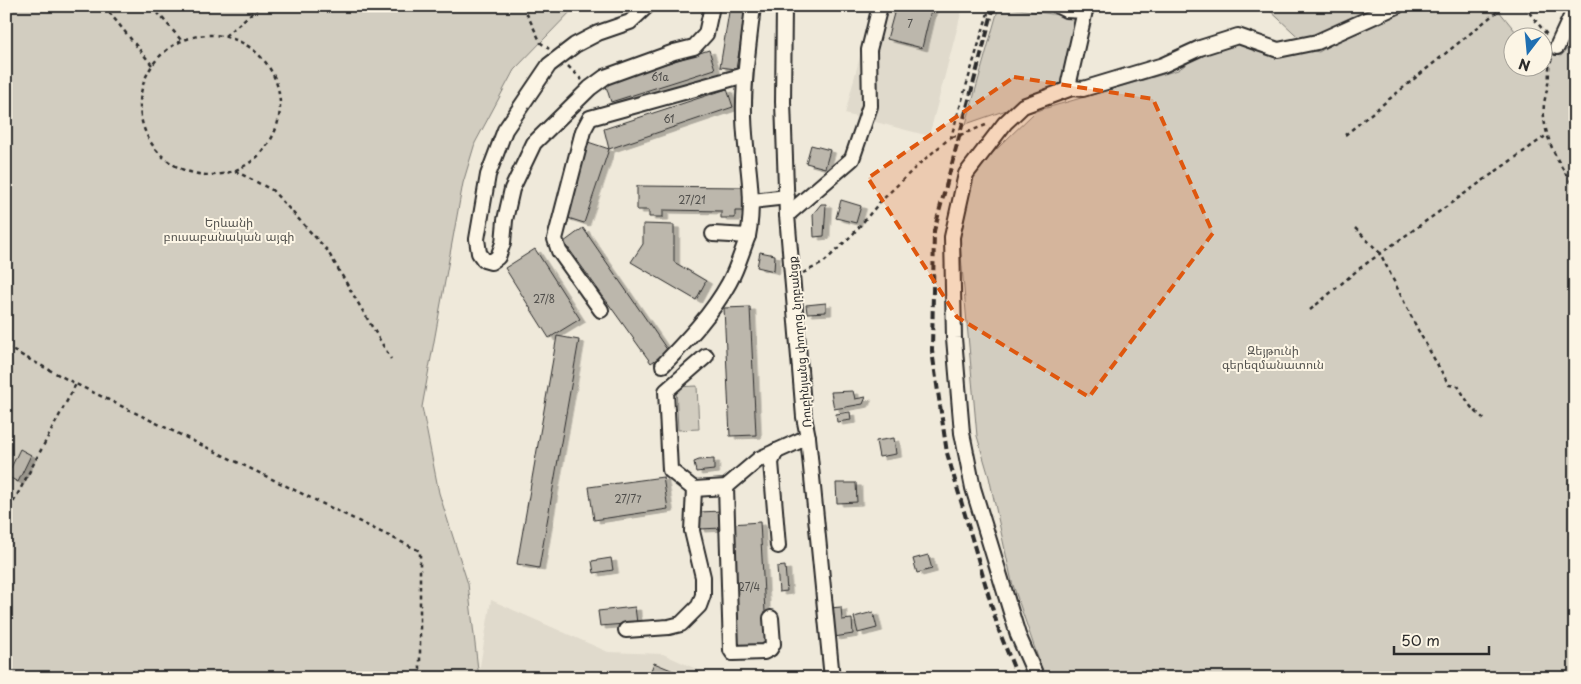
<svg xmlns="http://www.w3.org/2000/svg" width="1581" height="684" font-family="'Playpen Sans','Noto Sans Armenian',sans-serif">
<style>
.built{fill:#e0dacc}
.green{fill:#d2cdc0;stroke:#7e7c76}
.building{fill:#bcb7ac;stroke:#2b2b2b;filter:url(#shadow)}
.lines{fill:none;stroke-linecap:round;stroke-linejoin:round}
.minor-casing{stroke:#2b2b2b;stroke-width:18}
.path{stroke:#2b2b2b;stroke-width:2.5;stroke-dasharray:4 4;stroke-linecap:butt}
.minor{stroke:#fcf5e5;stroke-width:14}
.rail{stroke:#2b2b2b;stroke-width:4;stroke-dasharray:8 4;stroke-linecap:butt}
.marked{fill:#df570e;fill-opacity:0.2;stroke:#df570e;stroke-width:4;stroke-dasharray:10 6;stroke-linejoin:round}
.labels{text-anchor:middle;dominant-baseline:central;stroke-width:4;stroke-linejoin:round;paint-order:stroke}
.number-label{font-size:10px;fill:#4f4e4b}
.park-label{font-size:12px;fill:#555450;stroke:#fcf5e5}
.street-label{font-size:12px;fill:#2b2b2b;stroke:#fcf5e5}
</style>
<defs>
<filter id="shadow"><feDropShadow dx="5.5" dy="3" stdDeviation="0" flood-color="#0004"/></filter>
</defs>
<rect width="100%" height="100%" fill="#efe9da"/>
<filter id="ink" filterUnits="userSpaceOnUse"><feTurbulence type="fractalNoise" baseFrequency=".02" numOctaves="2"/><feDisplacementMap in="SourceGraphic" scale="10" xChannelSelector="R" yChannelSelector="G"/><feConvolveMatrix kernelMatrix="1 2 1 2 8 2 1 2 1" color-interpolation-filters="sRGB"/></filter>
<g filter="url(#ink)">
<g class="built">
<path d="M 873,6 L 963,6 L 929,136 L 845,114 Z"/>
<path d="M 491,600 L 608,652 L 663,654 L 716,678 L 478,678 Z"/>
</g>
<g class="green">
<path d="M 6,6 L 576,6 L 514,70 L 475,143 L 463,183 L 422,407 L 439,493 L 468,584 L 479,678 L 6,678 Z"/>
<path d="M 999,6 L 1078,18 L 1064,87 L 1018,106 L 966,124 Z"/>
<path d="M 1265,6 L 1376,6 L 1307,45 Z"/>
<path d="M 1394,6 L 1495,6 L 1516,32 L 1526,37 L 1514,38 L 1514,68 L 1544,68 L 1544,47 L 1561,56 L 1575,40 L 1575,678 L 1045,678 L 1012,582 L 989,477 L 977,436 L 959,233 L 972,173 L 1036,111 L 1178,70 L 1227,35 L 1319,52 Z"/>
<path d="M 697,386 L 699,429 L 678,430 L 676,387 Z"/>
</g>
<g class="building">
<path d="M 730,6 L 747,6 L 736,69 L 720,67 Z"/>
<path d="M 896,6 L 932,6 L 922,48 L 887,39 Z"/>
<path d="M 709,50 L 715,69 L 611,102 L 605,83 Z"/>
<path d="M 727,89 L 733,107 L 609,149 L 604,129 Z"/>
<path d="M 588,142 L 609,149 L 584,223 L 565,217 Z"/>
<path d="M 811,145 L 830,150 L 825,168 L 806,163 Z"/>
<path d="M 637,186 L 746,187 L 746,211 L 735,211 L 735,218 L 721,218 L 721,211 L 663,210 L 663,217 L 649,217 L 649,210 L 637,210 Z"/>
<path d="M 841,200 L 861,206 L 856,223 L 836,218 Z"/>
<path d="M 821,204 L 826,204 L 824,236 L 814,237 L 813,214 Z"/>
<path d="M 643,224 L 674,225 L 674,262 L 706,281 L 696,300 L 631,262 L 643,244 Z"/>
<path d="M 583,228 L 668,351 L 651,363 L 564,242 Z"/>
<path d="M 535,249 L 580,319 L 549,338 L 505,268 Z"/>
<path d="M 760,252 L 775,255 L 774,271 L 757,267 Z"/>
<path d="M 826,303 L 826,312 L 807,313 L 806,305 Z"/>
<path d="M 750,307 L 756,435 L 730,436 L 724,308 Z"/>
<path d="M 557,336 L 579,340 L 539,568 L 517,564 Z"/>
<path d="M 853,391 L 855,399 L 866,397 L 863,404 L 834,409 L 831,392 Z"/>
<path d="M 850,412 L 851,420 L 837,422 L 836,414 Z"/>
<path d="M 894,438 L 896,454 L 879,457 L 876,441 Z"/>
<path d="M 20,449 L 31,455 L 18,482 L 7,476 Z"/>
<path d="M 714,459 L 714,470 L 696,472 L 694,462 L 699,460 Z"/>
<path d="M 663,477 L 668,509 L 594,520 L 589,487 Z"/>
<path d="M 836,483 L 856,483 L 857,502 L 837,503 Z"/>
<path d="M 722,511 L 723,528 L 699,529 L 699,512 Z"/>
<path d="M 760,522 L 767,648 L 738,649 L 731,524 Z"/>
<path d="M 928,555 L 932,569 L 917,573 L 913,559 Z"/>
<path d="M 611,558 L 613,570 L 594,573 L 592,561 Z"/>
<path d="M 785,566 L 787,591 L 779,592 L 777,567 Z"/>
<path d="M 635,607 L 637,623 L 600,626 L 598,611 Z"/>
<path d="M 841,607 L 842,620 L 852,619 L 853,634 L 834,637 L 830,608 Z"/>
<path d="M 873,612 L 877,628 L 858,633 L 854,617 Z"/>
<path d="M 654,663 L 691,678 L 648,678 Z"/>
</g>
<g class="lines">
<defs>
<g id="minor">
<path d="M 647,6 L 630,22 L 598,33 L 575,45 L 549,65 L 505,130 L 488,175 L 477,239 L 479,253 L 484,260 L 491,262 L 498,257 L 503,243 L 505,220 L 512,189 L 534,143 L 590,88 L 605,77 L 674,52 L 694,47 L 706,34 L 712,6"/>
<path d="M 784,6 L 783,102 L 787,215 L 804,417 L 808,437 L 832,678"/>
<path d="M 1058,6 L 1066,10 L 1085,11"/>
<path d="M 1557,47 L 1575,8"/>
<path d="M 1072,88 L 1069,82 L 1086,6"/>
<path d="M 752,201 L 787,197"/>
<path d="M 787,215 L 852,159 L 870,106 L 869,50 L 880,6"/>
<path d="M 713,234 L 748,236 C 756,194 745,159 744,117 C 743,80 749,43 753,6"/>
<path d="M 601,310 L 559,251 L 555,239 L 583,131 L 590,118 L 745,75"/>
<path d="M 706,356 L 666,391 L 670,470 L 694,489 L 726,487 L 759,459 L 808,437"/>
<path d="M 663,365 C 687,340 712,314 729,283 C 737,269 742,251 748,236"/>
<path d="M 776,451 L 771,462 L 778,546"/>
<path d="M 726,487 L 731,650 L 733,653 L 764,652 L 770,649 L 773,644 L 771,618"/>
<path d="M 626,630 L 669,627 L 681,624 L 699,606 L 703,595 L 703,577 L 692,531 L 694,489"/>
<path d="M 1037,678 L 1018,635 L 973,488 L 962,433 L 954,338 L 952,237 L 966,174 L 1005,123 L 1023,106 L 1072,88 L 1083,89 L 1163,65 L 1200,48 L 1238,36 L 1278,50 L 1317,42 L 1397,6"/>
</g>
</defs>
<use href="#minor" class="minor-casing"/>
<g class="path">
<path d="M 104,6 L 152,65"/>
<path d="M 152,6 L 181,40"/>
<path d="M 523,6 L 541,43 L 549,49"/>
<path d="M 1027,6 L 1045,9"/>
<path d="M 1524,6 L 1548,36"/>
<circle cx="210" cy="105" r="70"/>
<path d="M 225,36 L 260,6"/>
<path d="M 1552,58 C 1547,69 1550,73 1548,84 C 1547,91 1545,97 1544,104 C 1541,132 1558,165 1575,187"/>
<path d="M 568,66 L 582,80"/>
<path d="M 1345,135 L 1504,6"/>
<path d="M 952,137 L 960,135 L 986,125"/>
<path d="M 235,171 L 272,190 L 327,250 L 391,359"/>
<path d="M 1355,228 L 1380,253 L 1418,330 L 1449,385 L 1458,386 L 1471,407 L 1485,420"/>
<path d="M 803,273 L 823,263 L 853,234 L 880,202 L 919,164 L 951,137 L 990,6"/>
<path d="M 1310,310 L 1360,268 L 1547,135"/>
<path d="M 6,347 L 76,384 L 420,551 L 420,678"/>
<path d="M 6,516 L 76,384"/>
<path d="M 6,672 L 18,678"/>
</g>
<use href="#minor" class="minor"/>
<path class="rail" d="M 994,6 L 934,231 L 932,351 L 947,453 L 999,631 L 1018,678"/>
</g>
</g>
<path class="marked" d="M 1014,77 L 1153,99 L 1213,233 L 1089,397 L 957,317 L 868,178 Z"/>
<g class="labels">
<g class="number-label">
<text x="910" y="23">7</text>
<text x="660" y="76">61a</text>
<text x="669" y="118">61</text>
<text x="692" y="199">27/21</text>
<text x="544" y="298">27/8</text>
<text x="628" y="498">27/77</text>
<text x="749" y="586">27/4</text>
</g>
<g class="park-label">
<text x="229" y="222">Երևանի<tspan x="229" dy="14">բուսաբանական այգի</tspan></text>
<text x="1273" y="350">Զեյթունի<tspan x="1273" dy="14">գերեզմանատուն</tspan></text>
</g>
<g class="street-label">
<text transform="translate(799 342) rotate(-95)">Ռուբինյանց փողոց նրբանցք</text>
</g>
</g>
<rect width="1581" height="684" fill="none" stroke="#fcf5e5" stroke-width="25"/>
<rect x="12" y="12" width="1556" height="659" fill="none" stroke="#2b2b2b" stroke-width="2" filter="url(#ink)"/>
<g transform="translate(1528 52) rotate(196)"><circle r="24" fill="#fcf5e5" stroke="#a8a49b"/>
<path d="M0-4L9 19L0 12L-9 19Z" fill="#1f6fb2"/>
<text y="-8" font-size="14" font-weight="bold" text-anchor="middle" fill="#2b2b2b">N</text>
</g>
<path d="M1394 646v8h95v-8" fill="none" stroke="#2b2b2b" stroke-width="2.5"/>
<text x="1401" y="646" font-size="15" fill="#2b2b2b" stroke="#fcf5e5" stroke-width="4" paint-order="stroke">50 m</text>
</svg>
